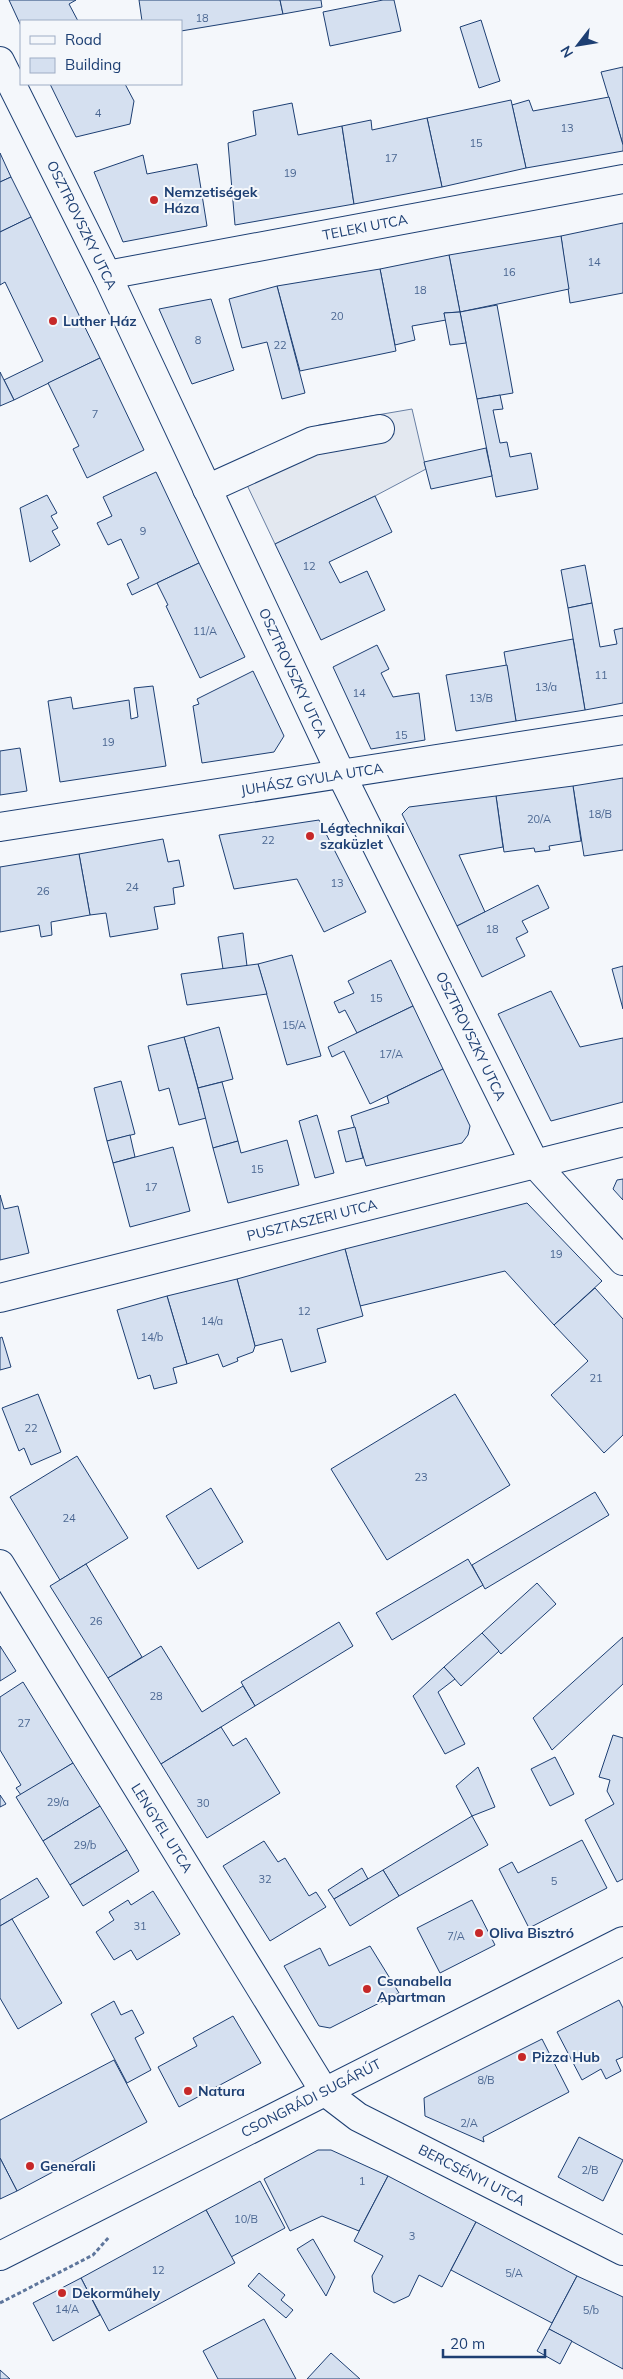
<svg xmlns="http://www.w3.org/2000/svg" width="623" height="2379" font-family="Mulish,sans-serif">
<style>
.parking{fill:#e3e8f0;stroke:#687fa3}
.building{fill:#d5e0f0;stroke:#1d3f73}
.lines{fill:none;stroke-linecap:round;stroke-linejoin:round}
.minor-casing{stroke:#1d3f73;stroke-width:30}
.path{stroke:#5e769c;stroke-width:3;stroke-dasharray:4 2.5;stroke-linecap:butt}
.minor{stroke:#f4f7fb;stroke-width:28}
.poi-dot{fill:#c62828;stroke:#f4f7fb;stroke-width:2}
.labels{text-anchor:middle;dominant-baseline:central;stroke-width:4;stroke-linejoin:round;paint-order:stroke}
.number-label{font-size:11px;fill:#4b6792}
.poi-label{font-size:14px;font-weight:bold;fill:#1d3f73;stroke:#f4f7fb;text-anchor:start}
.street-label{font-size:14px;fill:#1d3f73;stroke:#f4f7fb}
</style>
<rect width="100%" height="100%" fill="#f4f7fb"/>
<path class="parking" d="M 412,409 L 426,469 L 375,496 L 275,544 L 237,464 L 319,425 Z"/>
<g class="building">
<path d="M 9,0 L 76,0 L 69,4 L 78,21 L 21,21 L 21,26 Z"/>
<path d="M 139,0 L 280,0 L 283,14 L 181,31 L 181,21 L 142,21 Z"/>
<path d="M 280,0 L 321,0 L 322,7 L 283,14 Z"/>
<path d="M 383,0 L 394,0 L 401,31 L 330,46 L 323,12 Z"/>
<path d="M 481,20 L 500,81 L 479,88 L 460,27 Z"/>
<path d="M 623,67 L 623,145 L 601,72 Z"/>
<path d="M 50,84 L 125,84 L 134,101 L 130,124 L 76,137 Z"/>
<path d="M 609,97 L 623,145 L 623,151 L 526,168 L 512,105 L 529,100 L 533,111 Z"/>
<path d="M 511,100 L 526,168 L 442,187 L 427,118 Z"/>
<path d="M 292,103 L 298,135 L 342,126 L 354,204 L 235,225 L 228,143 L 256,135 L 253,111 Z"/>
<path d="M 427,118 L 442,187 L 354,204 L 342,126 L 371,120 L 372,130 Z"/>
<path d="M 0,153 L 11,177 L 0,182 Z"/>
<path d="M 143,155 L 147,174 L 197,164 L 207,226 L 123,242 L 94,172 Z"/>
<path d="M 11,177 L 31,217 L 0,232 L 0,182 Z"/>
<path d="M 31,217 L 100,358 L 14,400 L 4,380 L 43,361 L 5,282 L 0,285 L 0,232 Z"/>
<path d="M 623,223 L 623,293 L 570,303 L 561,236 Z"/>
<path d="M 561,236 L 569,289 L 460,312 L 449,255 Z"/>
<path d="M 449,255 L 460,312 L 444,313 L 446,320 L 412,326 L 415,340 L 395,345 L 380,269 Z"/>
<path d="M 380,269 L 396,351 L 300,371 L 277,286 Z"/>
<path d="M 277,286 L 305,393 L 282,399 L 267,342 L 242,348 L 229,299 Z"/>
<path d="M 211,299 L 234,370 L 192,384 L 159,309 Z"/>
<path d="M 497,305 L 513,393 L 477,399 L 460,312 Z"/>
<path d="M 460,312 L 466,343 L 450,345 L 444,313 Z"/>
<path d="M 100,358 L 144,450 L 87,478 L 73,449 L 79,446 L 48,383 Z"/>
<path d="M 0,372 L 14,400 L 0,406 Z"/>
<path d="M 500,395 L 503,409 L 493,410 L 500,443 L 507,442 L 510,457 L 531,453 L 538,489 L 496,497 L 477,399 Z"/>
<path d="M 486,448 L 492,476 L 431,489 L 424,462 Z"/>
<path d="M 156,472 L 199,563 L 132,595 L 127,584 L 139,578 L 121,539 L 108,545 L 97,523 L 112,516 L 103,497 Z"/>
<path d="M 47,495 L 57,513 L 51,516 L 58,528 L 52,531 L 60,545 L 30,562 L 20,508 Z"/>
<path d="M 375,496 L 392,532 L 329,562 L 340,583 L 367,571 L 385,610 L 321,640 L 275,544 Z"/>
<path d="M 199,563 L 245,657 L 200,678 L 166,606 L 168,605 L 157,583 Z"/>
<path d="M 585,565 L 592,603 L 568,608 L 561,570 Z"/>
<path d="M 592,603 L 600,647 L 617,644 L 614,630 L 623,628 L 623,703 L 585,710 L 568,608 Z"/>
<path d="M 573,639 L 585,710 L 516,721 L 504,652 Z"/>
<path d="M 377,645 L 389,669 L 381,673 L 393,697 L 419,693 L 425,740 L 371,749 L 333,667 Z"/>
<path d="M 507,665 L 516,721 L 456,731 L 446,675 Z"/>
<path d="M 253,671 L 284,736 L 274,752 L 202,763 L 193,706 L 199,704 L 197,699 Z"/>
<path d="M 153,686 L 166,766 L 60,782 L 48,701 L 71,697 L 73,709 L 129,700 L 131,719 L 138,717 L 134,688 Z"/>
<path d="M 20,748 L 27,791 L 0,795 L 0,751 Z"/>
<path d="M 623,778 L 623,850 L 584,856 L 573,786 Z"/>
<path d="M 573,786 L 581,841 L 549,846 L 550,850 L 535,852 L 534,848 L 504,852 L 496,796 Z"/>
<path d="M 496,796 L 503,847 L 459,855 L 485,912 L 457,926 L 402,814 L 409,807 Z"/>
<path d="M 319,820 L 366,912 L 324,932 L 297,879 L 234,889 L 219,835 Z"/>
<path d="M 163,839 L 168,862 L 179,860 L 184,886 L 173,888 L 175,904 L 154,907 L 158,929 L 110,937 L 106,913 L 90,915 L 79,854 Z"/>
<path d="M 79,854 L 90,915 L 51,922 L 52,935 L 41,937 L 39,925 L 0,932 L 0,867 Z"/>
<path d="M 538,885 L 549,908 L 522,921 L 528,932 L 516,938 L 525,956 L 482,977 L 457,926 Z"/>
<path d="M 243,933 L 247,966 L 223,969 L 218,937 Z"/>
<path d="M 292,955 L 321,1056 L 287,1065 L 258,964 Z"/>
<path d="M 391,960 L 413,1006 L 357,1033 L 345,1010 L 339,1013 L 334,1002 L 354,993 L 348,981 Z"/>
<path d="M 258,964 L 267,994 L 187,1005 L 181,974 Z"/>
<path d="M 623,966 L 623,1009 L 612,969 Z"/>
<path d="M 551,991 L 580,1047 L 623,1038 L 623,1102 L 551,1121 L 498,1014 Z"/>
<path d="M 413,1006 L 443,1069 L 370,1104 L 344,1051 L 332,1057 L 328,1047 Z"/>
<path d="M 219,1027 L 233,1079 L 198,1088 L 184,1037 Z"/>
<path d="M 184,1037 L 206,1118 L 179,1125 L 169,1088 L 159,1091 L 148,1046 Z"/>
<path d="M 443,1069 L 470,1126 L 468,1135 L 462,1143 L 366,1166 L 351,1116 L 389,1103 L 387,1096 Z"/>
<path d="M 121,1081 L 135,1134 L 107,1141 L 94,1088 Z"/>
<path d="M 222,1082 L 238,1141 L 213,1148 L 198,1088 Z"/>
<path d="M 317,1115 L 334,1173 L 315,1178 L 299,1121 Z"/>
<path d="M 355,1127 L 363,1158 L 346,1162 L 338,1131 Z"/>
<path d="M 130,1135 L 135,1157 L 113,1163 L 107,1141 Z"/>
<path d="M 287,1140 L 299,1185 L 228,1203 L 213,1148 L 238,1141 L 241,1153 Z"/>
<path d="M 173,1147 L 190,1211 L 130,1227 L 113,1163 Z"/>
<path d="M 623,1179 L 623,1200 L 613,1189 L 617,1180 Z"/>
<path d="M 0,1195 L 4,1209 L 18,1206 L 29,1253 L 0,1260 Z"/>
<path d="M 527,1203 L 602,1281 L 554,1325 L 505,1271 L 360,1306 L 345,1249 Z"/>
<path d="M 345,1249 L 363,1316 L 317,1329 L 326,1362 L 291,1372 L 282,1339 L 255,1346 L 237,1279 Z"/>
<path d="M 237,1279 L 255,1346 L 253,1352 L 237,1358 L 238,1361 L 223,1367 L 218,1354 L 187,1364 L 167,1296 Z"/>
<path d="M 595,1288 L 623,1319 L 623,1435 L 604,1453 L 551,1395 L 588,1361 L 554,1325 Z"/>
<path d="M 167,1296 L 187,1364 L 173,1368 L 177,1383 L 154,1389 L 150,1375 L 138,1379 L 117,1310 Z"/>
<path d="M 2,1337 L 11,1367 L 0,1370 L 0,1338 Z"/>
<path d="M 38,1394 L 61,1452 L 31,1465 L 24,1448 L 19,1451 L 2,1408 Z"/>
<path d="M 455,1394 L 510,1485 L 387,1560 L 331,1469 Z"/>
<path d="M 77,1456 L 128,1538 L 60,1580 L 10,1497 Z"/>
<path d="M 211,1488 L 243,1542 L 198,1569 L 166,1516 Z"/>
<path d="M 595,1492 L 609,1515 L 485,1589 L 472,1565 Z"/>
<path d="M 468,1559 L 483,1585 L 392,1640 L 376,1613 Z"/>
<path d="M 86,1564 L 142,1657 L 108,1678 L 50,1586 Z"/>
<path d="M 537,1583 L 556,1604 L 501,1654 L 482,1633 Z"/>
<path d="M 339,1622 L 353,1646 L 255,1706 L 241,1682 Z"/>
<path d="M 482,1633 L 499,1651 L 461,1686 L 444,1667 Z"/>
<path d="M 623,1637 L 623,1684 L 552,1750 L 533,1718 Z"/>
<path d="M 0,1646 L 16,1671 L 0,1681 Z"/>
<path d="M 161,1646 L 202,1712 L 243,1686 L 255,1706 L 161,1764 L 108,1678 Z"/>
<path d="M 444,1667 L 455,1679 L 438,1692 L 465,1744 L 445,1754 L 413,1696 Z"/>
<path d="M 23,1682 L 73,1763 L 21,1795 L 16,1788 L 21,1785 L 0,1750 L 0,1697 Z"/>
<path d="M 221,1727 L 233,1746 L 246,1738 L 280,1793 L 207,1838 L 161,1764 Z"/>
<path d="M 613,1735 L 623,1738 L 623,1879 L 617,1882 L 585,1820 L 614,1804 L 607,1791 L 610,1780 L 599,1777 Z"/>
<path d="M 555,1757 L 574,1794 L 550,1806 L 531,1769 Z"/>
<path d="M 73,1763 L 100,1806 L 43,1841 L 16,1797 Z"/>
<path d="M 478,1767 L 495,1807 L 472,1816 L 456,1786 Z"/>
<path d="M 0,1795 L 6,1804 L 0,1807 Z"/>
<path d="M 100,1806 L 127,1850 L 70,1885 L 43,1841 Z"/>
<path d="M 472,1816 L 488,1845 L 399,1896 L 383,1870 Z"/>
<path d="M 582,1840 L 607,1888 L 529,1928 L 499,1869 L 512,1862 L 518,1873 Z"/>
<path d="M 264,1841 L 278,1862 L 285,1858 L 309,1896 L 316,1892 L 326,1907 L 270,1941 L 223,1866 Z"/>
<path d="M 127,1850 L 139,1871 L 83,1906 L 70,1885 Z"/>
<path d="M 362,1868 L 368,1879 L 334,1899 L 328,1890 Z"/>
<path d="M 383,1870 L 399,1896 L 350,1926 L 334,1899 Z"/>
<path d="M 37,1878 L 49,1897 L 0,1926 L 0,1900 Z"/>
<path d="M 153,1891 L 180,1934 L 137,1960 L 131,1950 L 114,1960 L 96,1932 L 114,1920 L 109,1912 L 128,1900 L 131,1905 Z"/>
<path d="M 472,1900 L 495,1945 L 440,1973 L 417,1928 Z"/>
<path d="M 12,1919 L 62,2003 L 18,2029 L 0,1998 L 0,1926 Z"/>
<path d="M 370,1946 L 399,1993 L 330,2028 L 319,2026 L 284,1966 L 320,1948 L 329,1966 Z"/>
<path d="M 619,2000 L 623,2008 L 623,2057 L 616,2060 L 621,2071 L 606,2079 L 601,2069 L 582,2080 L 557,2032 Z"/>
<path d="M 114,2001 L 121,2015 L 132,2010 L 144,2033 L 135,2038 L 151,2070 L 127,2083 L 91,2014 Z"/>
<path d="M 233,2016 L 261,2063 L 179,2107 L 158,2067 L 197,2046 L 193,2038 Z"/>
<path d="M 542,2039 L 569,2092 L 483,2137 L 484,2142 L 425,2116 L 424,2098 Z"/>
<path d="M 114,2060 L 147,2122 L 17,2191 L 0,2158 L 0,2120 Z"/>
<path d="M 579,2137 L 623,2160 L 603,2201 L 558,2177 Z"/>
<path d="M 318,2150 L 331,2150 L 388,2176 L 359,2231 L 322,2216 L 290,2231 L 264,2179 Z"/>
<path d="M 0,2158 L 17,2191 L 0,2199 Z"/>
<path d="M 388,2176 L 476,2222 L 442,2287 L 419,2275 L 409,2296 L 394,2303 L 374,2292 L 372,2276 L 383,2256 L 354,2241 Z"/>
<path d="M 260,2181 L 285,2228 L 231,2257 L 206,2210 Z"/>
<path d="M 206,2210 L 235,2263 L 109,2331 L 81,2278 Z"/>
<path d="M 476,2222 L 577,2276 L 552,2323 L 451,2270 Z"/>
<path d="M 313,2239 L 335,2277 L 326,2296 L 297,2249 Z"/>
<path d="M 259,2273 L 285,2295 L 281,2300 L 293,2310 L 286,2318 L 248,2286 Z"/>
<path d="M 577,2276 L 623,2297 L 623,2369 L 549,2329 Z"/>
<path d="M 81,2278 L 100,2315 L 53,2341 L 33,2303 Z"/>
<path d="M 264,2319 L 296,2379 L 218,2379 L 203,2351 Z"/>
<path d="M 549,2329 L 572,2341 L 560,2364 L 537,2351 Z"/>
<path d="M 331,2353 L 360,2379 L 307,2379 Z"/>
<path d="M 0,2370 L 10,2379 L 0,2379 Z"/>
</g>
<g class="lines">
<defs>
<g id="minor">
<path d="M 0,61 L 107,275 L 341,774 L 535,1164 L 623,1261"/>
<path d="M 107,275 L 623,179"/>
<path d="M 207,489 L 313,441 L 380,429"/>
<path d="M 0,827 L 623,730"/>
<path d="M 0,1298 L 623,1142"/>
<path d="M 0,1564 L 324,2091 L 358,2117 L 623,2251"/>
<path d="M 0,2256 L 623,1941"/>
</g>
</defs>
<use href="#minor" class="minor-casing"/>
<path class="path" d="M 0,2303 L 93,2255 L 109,2237"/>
<use href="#minor" class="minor"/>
</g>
<g class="poi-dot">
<circle cx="154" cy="200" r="5"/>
<circle cx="53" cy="321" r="5"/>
<circle cx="310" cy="836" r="5"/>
<circle cx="479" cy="1933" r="5"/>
<circle cx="367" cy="1989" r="5"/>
<circle cx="522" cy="2057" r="5"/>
<circle cx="188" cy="2091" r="5"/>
<circle cx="30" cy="2166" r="5"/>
<circle cx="62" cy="2293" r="5"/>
</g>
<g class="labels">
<g class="number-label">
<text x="202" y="18">18</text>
<text x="98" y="113">4</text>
<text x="567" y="128">13</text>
<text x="476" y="143">15</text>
<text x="391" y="158">17</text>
<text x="290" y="173">19</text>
<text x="594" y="262">14</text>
<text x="509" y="272">16</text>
<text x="420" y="290">18</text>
<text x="337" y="316">20</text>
<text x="198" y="340">8</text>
<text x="280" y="345">22</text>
<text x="95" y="414">7</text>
<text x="143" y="531">9</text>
<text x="309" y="566">12</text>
<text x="205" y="631">11/A</text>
<text x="601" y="675">11</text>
<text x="546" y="687">13/a</text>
<text x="359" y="693">14</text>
<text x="481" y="698">13/B</text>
<text x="401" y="735">15</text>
<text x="108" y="742">19</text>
<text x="600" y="814">18/B</text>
<text x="539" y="819">20/A</text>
<text x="268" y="840">22</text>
<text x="337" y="883">13</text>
<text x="132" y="887">24</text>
<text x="43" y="891">26</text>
<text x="492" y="929">18</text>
<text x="376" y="998">15</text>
<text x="294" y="1025">15/A</text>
<text x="391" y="1054">17/A</text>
<text x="257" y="1169">15</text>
<text x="151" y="1187">17</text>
<text x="556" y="1254">19</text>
<text x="304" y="1311">12</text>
<text x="212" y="1321">14/a</text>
<text x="152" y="1337">14/b</text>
<text x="596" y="1378">21</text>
<text x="31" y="1428">22</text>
<text x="421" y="1477">23</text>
<text x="69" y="1518">24</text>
<text x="96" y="1621">26</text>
<text x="156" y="1696">28</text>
<text x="24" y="1723">27</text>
<text x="58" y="1802">29/a</text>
<text x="203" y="1803">30</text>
<text x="85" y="1845">29/b</text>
<text x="265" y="1879">32</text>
<text x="554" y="1881">5</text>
<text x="140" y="1926">31</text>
<text x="456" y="1936">7/A</text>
<text x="486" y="2080">8/B</text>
<text x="469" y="2123">2/A</text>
<text x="590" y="2170">2/B</text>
<text x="362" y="2181">1</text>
<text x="246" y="2219">10/B</text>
<text x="412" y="2236">3</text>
<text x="158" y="2270">12</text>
<text x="514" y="2273">5/A</text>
<text x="67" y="2309">14/A</text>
<text x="591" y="2310">5/b</text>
</g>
<g class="poi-label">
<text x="164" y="192">Nemzetiségek<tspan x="164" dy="16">Háza</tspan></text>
<text x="63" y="321">Luther Ház</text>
<text x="320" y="828">Légtechnikai<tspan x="320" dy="16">szaküzlet</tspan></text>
<text x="489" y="1933">Oliva Bisztró</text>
<text x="377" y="1981">Csanabella<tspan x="377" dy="16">Apartman</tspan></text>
<text x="532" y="2057">Pizza Hub</text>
<text x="198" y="2091">Natura</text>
<text x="40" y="2166">Generali</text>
<text x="72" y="2293">Dekorműhely</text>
</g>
<g class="street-label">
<text transform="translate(82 225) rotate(64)">OSZTROVSZKY UTCA</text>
<text transform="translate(365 227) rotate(-11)">TELEKI UTCA</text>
<text transform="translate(293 673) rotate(65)">OSZTROVSZKY UTCA</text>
<text transform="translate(312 779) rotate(-9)">JUHÁSZ GYULA UTCA</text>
<text transform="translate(471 1036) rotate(64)">OSZTROVSZKY UTCA</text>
<text transform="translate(312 1220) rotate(-14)">PUSZTASZERI UTCA</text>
<text transform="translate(162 1828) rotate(58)">LENGYEL UTCA</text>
<text transform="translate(311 2098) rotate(-27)">CSONGRÁDI SUGÁRÚT</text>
<text transform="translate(472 2175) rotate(27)">BERCSÉNYI UTCA</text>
</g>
</g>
<rect x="20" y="20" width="162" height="65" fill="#f4f7fb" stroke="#9eadc5"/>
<rect x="30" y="36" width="25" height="8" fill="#f4f7fb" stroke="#9eadc5"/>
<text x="65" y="45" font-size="15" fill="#1d3f73">Road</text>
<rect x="30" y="58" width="25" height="15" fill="#d5e0f0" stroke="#9eadc5"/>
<text x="65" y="70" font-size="15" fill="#1d3f73">Building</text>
<g transform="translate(578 45) rotate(239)" stroke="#f4f7fb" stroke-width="4" paint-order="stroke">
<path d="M0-4L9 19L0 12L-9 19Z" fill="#1d3f73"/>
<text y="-8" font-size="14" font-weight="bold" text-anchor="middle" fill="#1d3f73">N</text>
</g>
<path d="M443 2349v8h102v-8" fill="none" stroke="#1d3f73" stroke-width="2.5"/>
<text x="450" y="2349" font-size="15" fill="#1d3f73" stroke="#f4f7fb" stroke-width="4" paint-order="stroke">20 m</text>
</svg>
